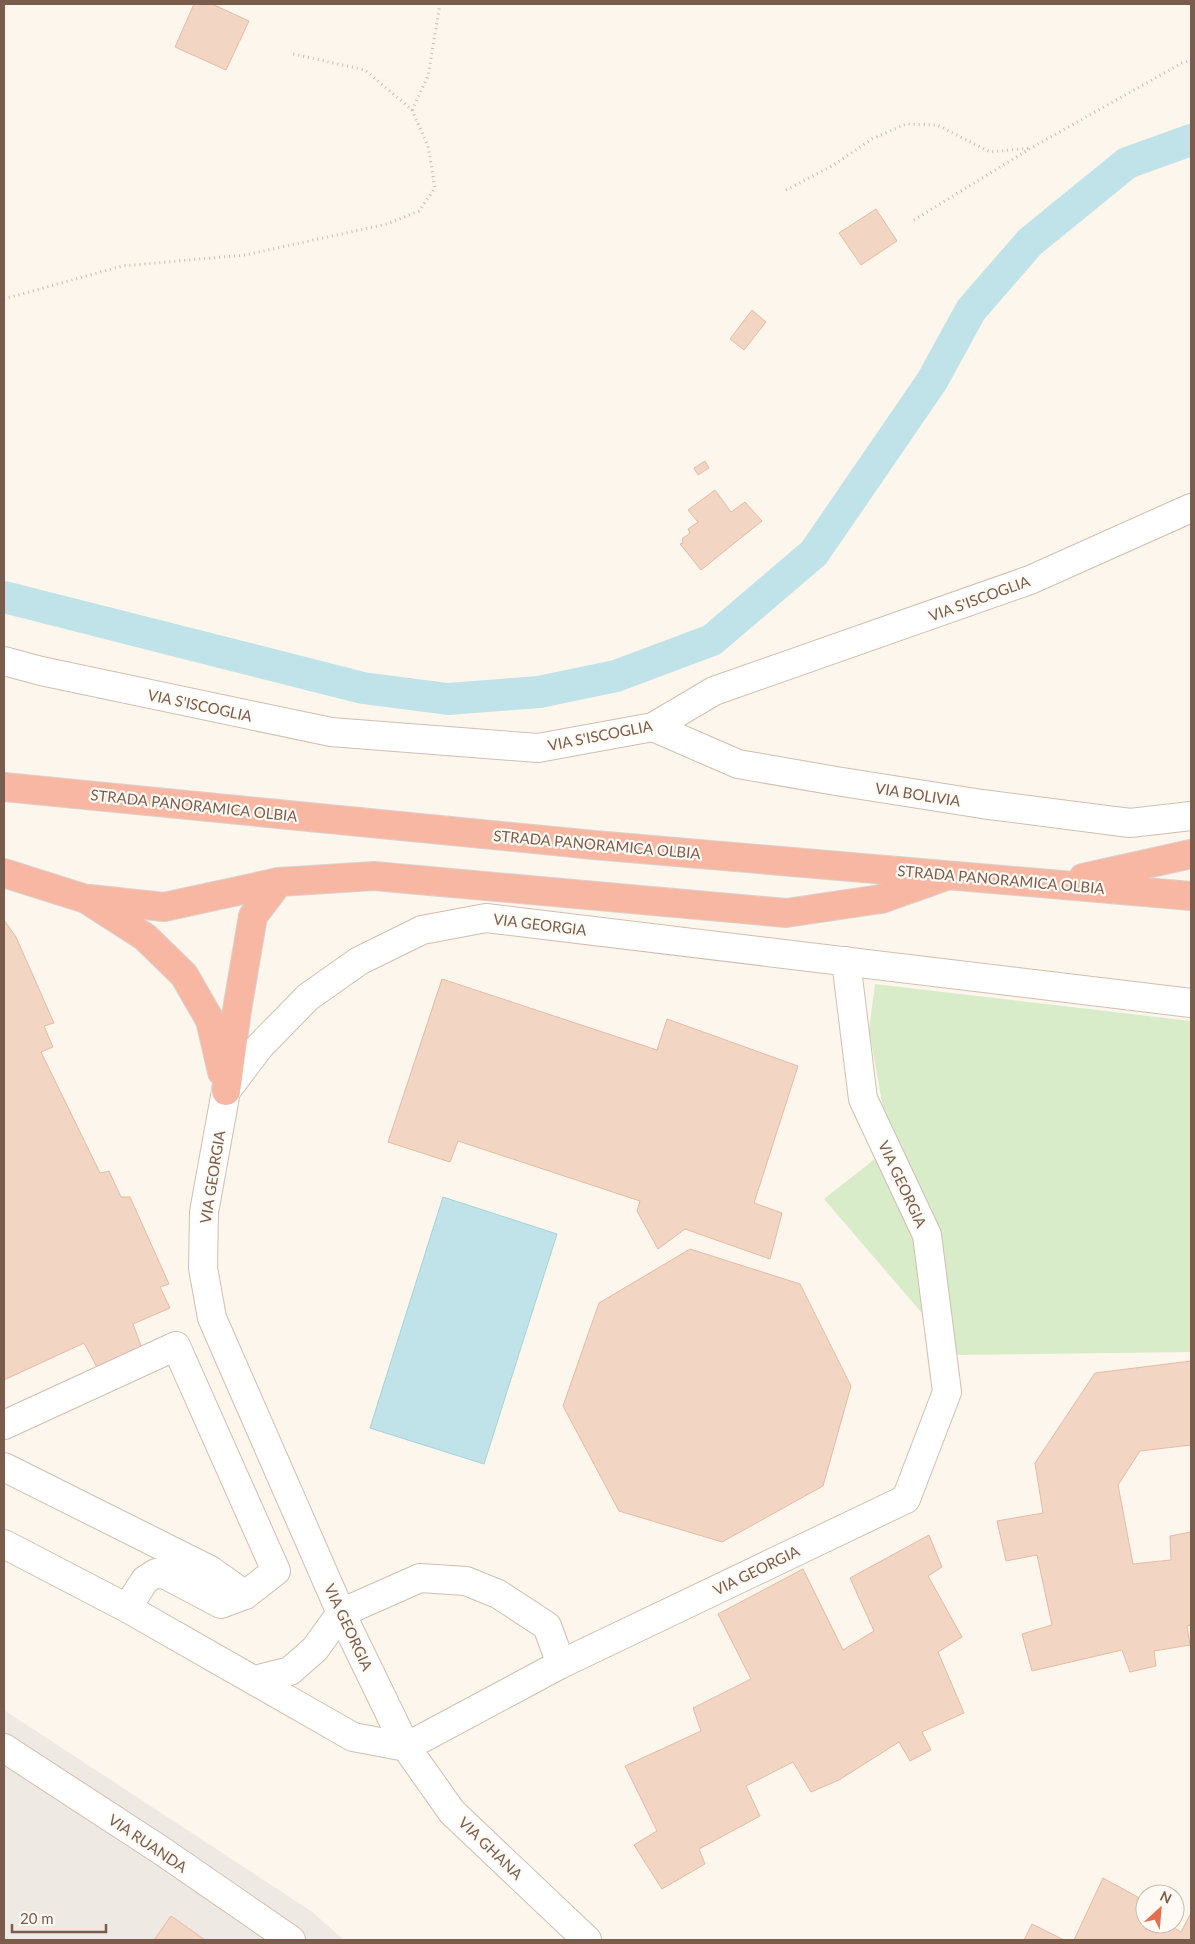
<svg xmlns="http://www.w3.org/2000/svg" width="1195" height="1944" font-family="Lato,sans-serif">
<style>
.industrial{fill:#efe9e4}
.green{fill:#d8ecc9}
.water{fill:#bfe3e8;stroke:#a5d3da}
.lines{fill:none;stroke-linecap:round;stroke-linejoin:round}
.canal{stroke:#bfe3e8;stroke-width:32}
.building{fill:#f3d5c3;stroke:#e6bba3}
.minor-casing{stroke:#d1beb0;stroke-width:30}
.highway-casing{stroke:#dad1cd;stroke-width:30}
.path{stroke:#d9b8a5;stroke-width:3;stroke-dasharray:1 4;stroke-linecap:butt}
.minor{stroke:#fff;stroke-width:28}
.highway{stroke:#f7b7a3;stroke-width:28}
.labels{text-anchor:middle;dominant-baseline:central;stroke-width:4.5;stroke-linejoin:round;paint-order:stroke}
.street-label{font-size:15px;fill:#7a5c4d;stroke:#fffaf3}
</style>
<rect width="100%" height="100%" fill="#fdf6ec"/>
<path class="industrial" d="M 4,1710 L 311,1911 L 344,1940 L 4,1940 Z"/>
<path class="green" d="M 875,984 L 1191,1021 L 1191,1352 L 958,1355 L 824,1199 L 890,1147 L 869,1030 Z"/>
<path class="water" d="M 443,1197 L 557,1234 L 484,1464 L 370,1428 Z"/>
<g class="lines">
<path class="canal" d="M 4,597 L 363,688 L 448,699 L 539,692 L 616,676 L 712,640 L 814,553 L 932,381 L 971,310 L 1030,242 L 1127,163 L 1191,140"/>
</g>
<g class="building">
<path d="M 194,4 L 212,4 L 249,21 L 226,70 L 175,47 Z"/>
<path d="M 876,209 L 897,241 L 861,265 L 839,233 Z"/>
<path d="M 752,310 L 766,322 L 744,350 L 730,339 Z"/>
<path d="M 705,461 L 709,468 L 698,475 L 694,468 Z"/>
<path d="M 715,490 L 731,512 L 745,502 L 762,521 L 701,570 L 680,544 L 683,543 L 682,539 L 690,533 L 688,529 L 698,522 L 688,510 Z"/>
<path d="M 4,920 L 16,937 L 54,1023 L 44,1026 L 53,1047 L 41,1052 L 100,1173 L 109,1171 L 121,1197 L 130,1197 L 169,1284 L 160,1287 L 170,1308 L 133,1324 L 141,1346 L 98,1369 L 84,1343 L 4,1380 Z"/>
<path d="M 442,979 L 657,1050 L 667,1019 L 798,1066 L 754,1203 L 782,1213 L 770,1259 L 685,1229 L 658,1249 L 637,1211 L 640,1201 L 458,1141 L 450,1162 L 388,1142 Z"/>
<path d="M 690,1249 L 800,1284 L 851,1386 L 823,1486 L 722,1542 L 619,1511 L 563,1406 L 599,1303 Z"/>
<path d="M 1191,1361 L 1191,1445 L 1140,1451 L 1118,1485 L 1133,1564 L 1171,1560 L 1170,1536 L 1191,1532 L 1191,1625 L 1187,1626 L 1190,1645 L 1154,1651 L 1156,1666 L 1130,1672 L 1122,1650 L 1032,1671 L 1022,1634 L 1052,1625 L 1037,1555 L 1006,1561 L 997,1521 L 1043,1513 L 1035,1463 L 1095,1373 Z"/>
<path d="M 929,1535 L 942,1567 L 928,1576 L 962,1637 L 938,1652 L 964,1713 L 922,1732 L 931,1750 L 910,1761 L 899,1742 L 839,1780 L 811,1792 L 793,1762 L 746,1786 L 760,1816 L 699,1849 L 705,1864 L 662,1889 L 634,1845 L 657,1831 L 625,1766 L 701,1731 L 693,1708 L 751,1679 L 718,1614 L 803,1569 L 843,1650 L 874,1631 L 850,1578 Z"/>
<path d="M 1103,1878 L 1145,1901 L 1145,1924 L 1167,1924 L 1181,1932 L 1191,1913 L 1191,1940 L 1074,1940 Z"/>
<path d="M 171,1916 L 205,1940 L 154,1940 Z"/>
<path d="M 1032,1924 L 1064,1940 L 1024,1940 Z"/>
</g>
<g class="lines">
<defs>
<g id="minor">
<path d="M 4,661 L 41,671 L 331,732 L 538,748 L 653,727 L 714,691 L 1030,580 L 1191,508"/>
<path d="M 653,727 L 738,764 L 836,781 L 982,804 L 1130,823 L 1191,816"/>
<path d="M 4,1425 L 176,1346 L 276,1571 L 245,1595 L 221,1604 L 168,1576 L 156,1573 L 145,1580 L 127,1608"/>
<path d="M 4,1467 L 210,1570 L 245,1595"/>
<path d="M 4,1544 L 127,1608 L 353,1737 L 406,1747"/>
<path d="M 255,1680 L 290,1671 L 315,1649 L 341,1613 L 420,1578 L 466,1581 L 498,1594 L 547,1626 L 561,1664"/>
<path d="M 406,1747 L 561,1664 L 906,1499 L 947,1392 L 927,1235 L 863,1099 L 846,961"/>
<path d="M 4,1748 L 162,1851 L 291,1940"/>
<path d="M 587,1940 L 452,1812 L 406,1747 L 341,1613 L 212,1318 L 203,1268 L 204,1212 L 226,1091 L 260,1046 L 308,997 L 359,961 L 422,930 L 486,918 L 1191,1003"/>
</g>
<g id="highway">
<path d="M 4,787 L 594,845 L 1191,896"/>
<path d="M 4,873 L 86,899 L 145,937 L 184,975 L 210,1020 L 222,1072"/>
<path d="M 1083,878 L 1191,854"/>
<path d="M 90,899 L 164,907 L 279,882"/>
<path d="M 226,1091 L 237,1010 L 253,916 L 279,882 L 374,876 L 786,913 L 881,899 L 943,877"/>
</g>
</defs>
<use href="#minor" class="minor-casing"/>
<use href="#highway" class="highway-casing"/>
<g class="path">
<path d="M 412,110 L 428,76 L 440,4"/>
<path d="M 786,190 L 832,166 L 872,139 L 906,124 L 937,125 L 990,152 L 1030,148"/>
<path d="M 914,220 L 1031,148 L 1182,63 L 1191,60"/>
<path d="M 4,299 L 122,266 L 245,255 L 387,224 L 419,211 L 435,188 L 428,146 L 412,110 L 365,70 L 293,54"/>
</g>
<use href="#minor" class="minor"/>
<use href="#highway" class="highway"/>
</g>
<g class="labels">
<g class="street-label">
<text transform="translate(979 598) rotate(-20)">VIA S'ISCOGLIA</text>
<text transform="translate(200 705) rotate(12)">VIA S'ISCOGLIA</text>
<text transform="translate(600 735) rotate(-11)">VIA S'ISCOGLIA</text>
<text transform="translate(918 794) rotate(9)">VIA BOLIVIA</text>
<text transform="translate(194 805) rotate(6)">STRADA PANORAMICA OLBIA</text>
<text transform="translate(597 844) rotate(5)">STRADA PANORAMICA OLBIA</text>
<text transform="translate(1001 879) rotate(5)">STRADA PANORAMICA OLBIA</text>
<text transform="translate(540 924) rotate(7)">VIA GEORGIA</text>
<text transform="translate(212 1177) rotate(-81)">VIA GEORGIA</text>
<text transform="translate(903 1184) rotate(65)">VIA GEORGIA</text>
<text transform="translate(756 1570) rotate(-26)">VIA GEORGIA</text>
<text transform="translate(349 1627) rotate(65)">VIA GEORGIA</text>
<text transform="translate(148 1843) rotate(34)">VIA RUANDA</text>
<text transform="translate(491 1848) rotate(44)">VIA GHANA</text>
</g>
</g>
<rect width="1195" height="1944" fill="none" stroke="#7a5c4d" stroke-width="10"/>
<g transform="translate(1160 1909) rotate(26)"><circle r="24" fill="#fffaf3" stroke="#cabbb1"/>
<path d="M0-4L9 19L0 12L-9 19Z" fill="#e76f51"/>
<text y="-8" font-size="14" font-weight="bold" text-anchor="middle" fill="#7a5c4d">N</text>
</g>
<path d="M12 1924v8h94v-8" fill="none" stroke="#7a5c4d" stroke-width="2.5"/>
<text x="20" y="1924" font-size="15" fill="#7a5c4d" stroke="#fffaf3" stroke-width="4" paint-order="stroke">20 m</text>
</svg>
